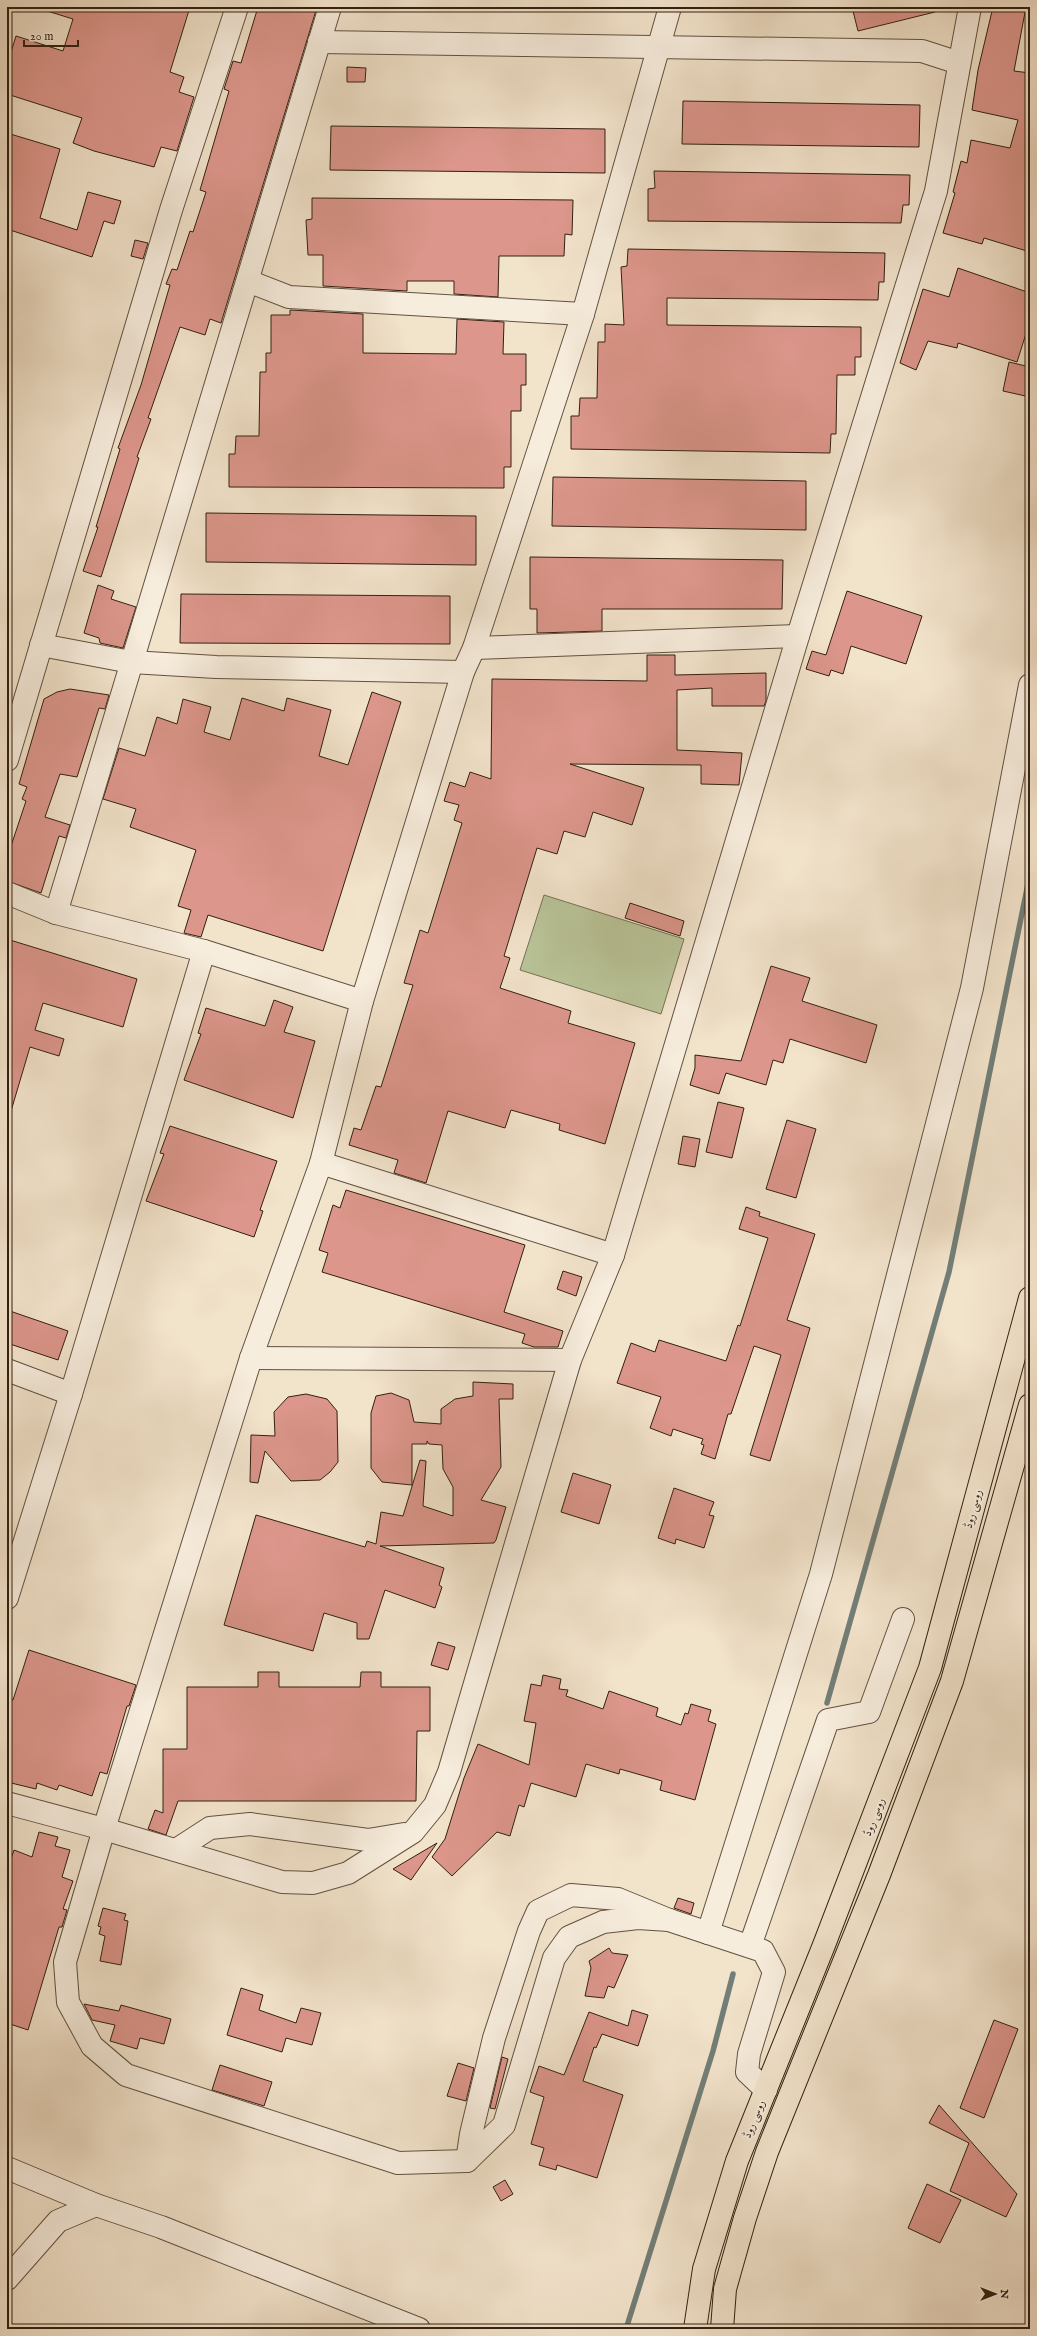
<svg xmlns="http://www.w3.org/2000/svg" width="1037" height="2336" font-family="'IM FELL English',Amiri,serif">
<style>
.green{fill:#b9c498;stroke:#767254}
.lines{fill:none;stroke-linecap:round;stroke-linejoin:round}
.stream{stroke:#727e77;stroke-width:5.5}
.building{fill:#dc968b;stroke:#322011}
.minor-casing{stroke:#625140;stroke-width:24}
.major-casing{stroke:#322011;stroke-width:24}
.minor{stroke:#f7eddd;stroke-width:22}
.major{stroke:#f2e3cb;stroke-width:22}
.labels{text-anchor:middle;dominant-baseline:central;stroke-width:3.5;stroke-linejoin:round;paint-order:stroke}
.street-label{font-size:12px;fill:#322011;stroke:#f7eddd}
</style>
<rect width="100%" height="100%" fill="#f2e3cb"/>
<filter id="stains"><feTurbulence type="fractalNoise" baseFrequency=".005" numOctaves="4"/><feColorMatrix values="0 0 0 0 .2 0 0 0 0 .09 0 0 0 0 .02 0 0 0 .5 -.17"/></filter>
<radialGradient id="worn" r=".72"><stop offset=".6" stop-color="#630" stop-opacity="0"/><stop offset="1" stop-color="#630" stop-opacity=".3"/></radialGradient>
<path class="green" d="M 544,895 L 684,939 L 661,1014 L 520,970 Z"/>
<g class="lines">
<g class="stream">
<path d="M 827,1703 L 949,1272 L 1030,874"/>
<path d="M 626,2329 L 713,2051 L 733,1974"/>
</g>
</g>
<g class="building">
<path d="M 45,7 L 190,7 L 170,72 L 184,77 L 179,92 L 194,97 L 177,151 L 161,147 L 154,167 L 94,151 L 73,143 L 82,118 L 7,94 L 7,65 L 16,36 L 63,51 L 73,19 L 44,10 Z"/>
<path d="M 258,7 L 317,7 L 221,323 L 210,319 L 205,335 L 180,327 L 148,418 L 151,419 L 137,457 L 139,458 L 101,577 L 83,571 L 98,527 L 96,527 L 120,449 L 118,448 L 141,385 L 170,285 L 166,284 L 172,269 L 177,270 L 190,231 L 193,232 L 206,192 L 200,190 L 229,91 L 224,89 L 233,61 L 241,63 Z"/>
<path d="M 852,7 L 934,7 L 935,12 L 858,31 Z"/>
<path d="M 993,7 L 1026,7 L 1014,71 L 1030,73 L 1030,252 L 984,238 L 982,244 L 943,233 L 955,193 L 953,192 L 961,161 L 967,163 L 971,140 L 1010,148 L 1018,120 L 972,110 L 978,70 Z"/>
<path d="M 347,67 L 366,68 L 365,82 L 347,82 Z"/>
<path d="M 683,101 L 920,105 L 919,147 L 682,144 Z"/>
<path d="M 331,126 L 605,129 L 605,173 L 330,170 Z"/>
<path d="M 7,133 L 60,149 L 40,218 L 77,230 L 88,192 L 121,201 L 114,224 L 104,221 L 92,257 L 7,229 Z"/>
<path d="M 654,171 L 910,175 L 909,205 L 903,205 L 901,223 L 648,221 L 648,189 L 655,188 Z"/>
<path d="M 312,198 L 573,200 L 572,235 L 565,234 L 564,256 L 499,256 L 498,297 L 454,294 L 454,281 L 407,281 L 407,291 L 323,286 L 323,255 L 308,255 L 306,220 L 312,219 Z"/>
<path d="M 135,240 L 148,243 L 143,259 L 131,256 Z"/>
<path d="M 628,249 L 885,253 L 884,282 L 879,282 L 878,300 L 667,298 L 667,325 L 861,327 L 861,357 L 855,357 L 855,375 L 837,375 L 836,434 L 831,434 L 830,453 L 571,449 L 571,416 L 579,416 L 580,398 L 597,398 L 598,342 L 605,342 L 605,324 L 624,325 L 621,267 L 627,266 Z"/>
<path d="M 958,268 L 1030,293 L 1030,321 L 1017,362 L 958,343 L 957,348 L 928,341 L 916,370 L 900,363 L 923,289 L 949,297 Z"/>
<path d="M 290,310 L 363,314 L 363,353 L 456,354 L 457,319 L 504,322 L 503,354 L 526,354 L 526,385 L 521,385 L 521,411 L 511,411 L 511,467 L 504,467 L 504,488 L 229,487 L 229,454 L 235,454 L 236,436 L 259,436 L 260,372 L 266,372 L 266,353 L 271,353 L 271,315 L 290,315 Z"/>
<path d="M 1009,362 L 1030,367 L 1030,397 L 1003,391 Z"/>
<path d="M 553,477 L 806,481 L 806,530 L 552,526 Z"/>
<path d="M 206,513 L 476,516 L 476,565 L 206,562 Z"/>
<path d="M 530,557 L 783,560 L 782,609 L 602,609 L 602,631 L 537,633 L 537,609 L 530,609 Z"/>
<path d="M 98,585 L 114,591 L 111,599 L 136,607 L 123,648 L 100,643 L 99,638 L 84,633 Z"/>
<path d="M 847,591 L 922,616 L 906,664 L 851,646 L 843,674 L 831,670 L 829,676 L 806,669 L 812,651 L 826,655 Z"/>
<path d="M 181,594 L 450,596 L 450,644 L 180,643 Z"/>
<path d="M 647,655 L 675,655 L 675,675 L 766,673 L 766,701 L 764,706 L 712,706 L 712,688 L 677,690 L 677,750 L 742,753 L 739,785 L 701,784 L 701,765 L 570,764 L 644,788 L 632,825 L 593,812 L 585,837 L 564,831 L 557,854 L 537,848 L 504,956 L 510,958 L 500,988 L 571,1011 L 568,1023 L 635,1043 L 605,1144 L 559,1130 L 560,1124 L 511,1110 L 505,1128 L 448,1111 L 426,1183 L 394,1173 L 398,1160 L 349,1145 L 354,1128 L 361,1130 L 376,1086 L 381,1087 L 413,985 L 404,983 L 420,930 L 428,933 L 462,823 L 454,820 L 459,805 L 444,801 L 450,782 L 465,787 L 470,772 L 491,779 L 492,679 L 647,681 Z"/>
<path d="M 70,689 L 109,695 L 105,709 L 99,708 L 77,777 L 60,774 L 45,817 L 70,825 L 66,838 L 59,836 L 41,893 L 7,881 L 7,858 L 26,801 L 22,799 L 27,787 L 19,784 L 44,699 L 57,692 Z"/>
<path d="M 372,692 L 401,702 L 323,951 L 208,915 L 201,937 L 184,933 L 191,910 L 178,906 L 196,850 L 130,827 L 136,809 L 103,799 L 119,748 L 145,756 L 157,717 L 177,724 L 183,699 L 211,707 L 204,732 L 230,740 L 242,698 L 284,711 L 287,698 L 331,710 L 319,756 L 348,765 Z"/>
<path d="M 630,903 L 684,921 L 680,936 L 625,918 Z"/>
<path d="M 10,940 L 137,979 L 123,1027 L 43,1003 L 35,1030 L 64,1039 L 59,1056 L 30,1047 L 11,1111 L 7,1110 L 7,949 Z"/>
<path d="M 771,966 L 810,978 L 802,1001 L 877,1025 L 866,1063 L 790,1039 L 783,1063 L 773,1060 L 766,1085 L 726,1073 L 719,1094 L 690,1085 L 695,1068 L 695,1055 L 741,1061 Z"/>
<path d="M 274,1000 L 293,1007 L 284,1032 L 315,1041 L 293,1118 L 184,1080 L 201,1034 L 198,1033 L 206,1008 L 265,1026 Z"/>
<path d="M 718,1102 L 744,1108 L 732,1158 L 706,1152 Z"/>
<path d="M 787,1120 L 816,1129 L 796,1198 L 766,1189 Z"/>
<path d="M 170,1126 L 277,1161 L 260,1210 L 263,1211 L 254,1237 L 146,1201 L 164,1154 L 160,1153 Z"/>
<path d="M 683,1136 L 700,1139 L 695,1167 L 678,1164 Z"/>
<path d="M 346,1190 L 525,1245 L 504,1312 L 563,1331 L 558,1347 L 534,1347 L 522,1343 L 525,1334 L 322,1272 L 328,1253 L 319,1250 L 333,1205 L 340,1208 Z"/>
<path d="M 746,1207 L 760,1212 L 759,1216 L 815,1234 L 787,1320 L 810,1328 L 770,1461 L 750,1455 L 781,1355 L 754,1346 L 731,1414 L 728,1414 L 715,1459 L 701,1454 L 704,1445 L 701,1444 L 703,1439 L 673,1429 L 671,1436 L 650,1428 L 661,1397 L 617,1383 L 631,1343 L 655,1352 L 659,1340 L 726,1361 L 738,1325 L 740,1326 L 768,1238 L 739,1229 Z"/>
<path d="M 563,1271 L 582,1277 L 576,1296 L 557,1289 Z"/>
<path d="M 7,1310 L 68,1331 L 58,1360 L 7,1343 Z"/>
<path d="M 473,1382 L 513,1384 L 513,1399 L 499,1399 L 501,1467 L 481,1500 L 506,1507 L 496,1540 L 494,1543 L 380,1546 L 444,1568 L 439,1585 L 442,1587 L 435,1608 L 385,1590 L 369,1639 L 357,1639 L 357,1623 L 324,1613 L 313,1651 L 224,1625 L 256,1515 L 365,1547 L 367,1541 L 376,1544 L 381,1512 L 403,1516 L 420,1460 L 426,1461 L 423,1506 L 453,1516 L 453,1487 L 443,1469 L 442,1445 L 429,1444 L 427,1441 L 427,1444 L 412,1444 L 412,1485 L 382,1482 L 371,1468 L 371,1413 L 376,1396 L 391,1393 L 409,1400 L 414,1422 L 441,1424 L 441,1409 L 455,1399 L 473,1396 Z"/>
<path d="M 306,1394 L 327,1399 L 337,1411 L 338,1462 L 330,1472 L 320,1480 L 291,1481 L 265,1451 L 258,1483 L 250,1482 L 251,1435 L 275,1436 L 274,1412 L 288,1397 Z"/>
<path d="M 573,1473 L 611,1485 L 599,1524 L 561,1512 Z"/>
<path d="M 674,1488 L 714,1502 L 709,1515 L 714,1516 L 704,1548 L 676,1539 L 675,1544 L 658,1538 Z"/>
<path d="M 438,1642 L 455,1647 L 448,1670 L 431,1665 Z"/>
<path d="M 29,1650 L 136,1685 L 129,1706 L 127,1706 L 107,1774 L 100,1772 L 92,1796 L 59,1785 L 57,1790 L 37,1783 L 36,1789 L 7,1782 L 7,1764 L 11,1744 L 7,1743 L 7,1699 L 13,1700 Z"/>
<path d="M 258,1672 L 279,1672 L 279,1687 L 360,1687 L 361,1672 L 381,1672 L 381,1687 L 430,1687 L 430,1731 L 417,1731 L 416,1801 L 178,1801 L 166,1835 L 148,1829 L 155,1810 L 163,1813 L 163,1749 L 187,1749 L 187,1687 L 258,1687 Z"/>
<path d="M 543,1675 L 561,1679 L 559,1689 L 568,1690 L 566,1696 L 603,1709 L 609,1691 L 658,1708 L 656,1716 L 681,1725 L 685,1713 L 688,1714 L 691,1704 L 711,1710 L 708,1721 L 716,1724 L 695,1800 L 660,1790 L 662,1781 L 620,1769 L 619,1774 L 586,1764 L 576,1797 L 531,1783 L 524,1807 L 519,1805 L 510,1836 L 497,1832 L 452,1876 L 432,1857 L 445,1839 L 464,1778 L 478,1744 L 529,1765 L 536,1723 L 524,1721 L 531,1684 L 541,1686 Z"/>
<path d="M 39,1832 L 58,1837 L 55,1846 L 70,1850 L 62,1877 L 73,1881 L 63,1909 L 67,1910 L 62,1927 L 59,1927 L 28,2030 L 7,2023 L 7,1871 L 14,1850 L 32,1857 Z"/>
<path d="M 437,1843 L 411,1880 L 393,1869 Z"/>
<path d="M 678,1898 L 694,1903 L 691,1914 L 674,1908 Z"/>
<path d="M 103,1908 L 126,1914 L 124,1920 L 128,1921 L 121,1965 L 100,1961 L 105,1936 L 99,1934 L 101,1927 L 98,1926 Z"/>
<path d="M 609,1948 L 612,1953 L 628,1955 L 614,1988 L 608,1986 L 604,1998 L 585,1996 L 591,1968 L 589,1961 Z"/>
<path d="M 241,1988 L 263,1995 L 259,2010 L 296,2023 L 301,2008 L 321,2013 L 312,2045 L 286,2038 L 282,2052 L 227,2035 Z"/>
<path d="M 84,2004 L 119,2011 L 121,2005 L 171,2019 L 164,2044 L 140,2038 L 137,2049 L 110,2041 L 115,2025 L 92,2020 Z"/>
<path d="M 632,2010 L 648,2015 L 638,2046 L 602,2034 L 596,2048 L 594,2047 L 583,2081 L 623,2095 L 597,2178 L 557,2165 L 556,2170 L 539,2165 L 544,2148 L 531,2144 L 544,2097 L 530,2092 L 539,2066 L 564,2075 L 589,2012 L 628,2026 Z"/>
<path d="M 994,2020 L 1018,2029 L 984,2118 L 960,2108 Z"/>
<path d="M 502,2057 L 508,2059 L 495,2109 L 490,2108 Z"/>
<path d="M 458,2063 L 474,2068 L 466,2101 L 447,2096 Z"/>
<path d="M 220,2065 L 272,2082 L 264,2106 L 212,2090 Z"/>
<path d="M 939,2105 L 1017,2194 L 1006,2217 L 950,2191 L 969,2143 L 929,2123 Z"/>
<path d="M 505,2180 L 513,2194 L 501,2201 L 493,2187 Z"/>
<path d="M 927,2184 L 961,2200 L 940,2243 L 908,2228 Z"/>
</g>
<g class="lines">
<defs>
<g id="minor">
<path d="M 319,42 L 922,51 L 959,63"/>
<path d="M 248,281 L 289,297 L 583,314"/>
<path d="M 41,645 L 131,662 L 216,667 L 463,672"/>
<path d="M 474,648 L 798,636"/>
<path d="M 7,760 L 171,210 L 237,7"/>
<path d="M 7,893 L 56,913 L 204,951 L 362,1001"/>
<path d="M 56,913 L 330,7"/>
<path d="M 321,1163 L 613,1255"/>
<path d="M 251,1358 L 570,1360"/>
<path d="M 7,1370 L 71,1394"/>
<path d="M 7,1598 L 71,1394 L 204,951"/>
<path d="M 7,1803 L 104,1829 L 282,1882 L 313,1883 L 348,1873 L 413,1832 L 435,1805 L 449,1772 L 570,1360 L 613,1255 L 798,636 L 936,191 L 970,7"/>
<path d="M 176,1850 L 210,1828 L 250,1824 L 368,1840 L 404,1834"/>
<path d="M 669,1920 L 638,1918 L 603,1922 L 569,1937 L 554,1958 L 504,2125 L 467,2161 L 398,2163 L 126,2075 L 92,2046 L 68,2002 L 65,1962 L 104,1829 L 251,1358 L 321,1163 L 362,1001 L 463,672 L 474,648 L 583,314 L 670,7"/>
<path d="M 708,1933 L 821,1574 L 972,988 L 1030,685"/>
<path d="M 750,1946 L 828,1720 L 869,1712 L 903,1619"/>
<path d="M 467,2161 L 471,2134 L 494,2038 L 529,1931 L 538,1911 L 571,1895 L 618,1899 L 669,1920 L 763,1951 L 774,1972 L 749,2054 L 747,2072 L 766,2090"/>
<path d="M 7,2168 L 96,2205 L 161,2227 L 419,2329"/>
<path d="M 7,2279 L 58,2221 L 96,2205"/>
</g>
<g id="major">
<path d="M 695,2329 L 704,2269 L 737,2161 L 824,1945 L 930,1668 L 1030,1298"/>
<path d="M 722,2329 L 725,2289 L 745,2218 L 767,2152 L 879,1875 L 952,1681 L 1030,1405"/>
</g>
</defs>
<use href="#minor" class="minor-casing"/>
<use href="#major" class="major-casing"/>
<use href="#minor" class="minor"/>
<use href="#major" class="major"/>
</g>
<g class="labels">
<g class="street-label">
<text transform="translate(973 1509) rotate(-75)">روسی روڈ</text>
<text transform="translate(874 1817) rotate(-69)">روسی روڈ</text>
<text transform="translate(754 2119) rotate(-68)">روسی روڈ</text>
</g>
</g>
<rect width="1037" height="2336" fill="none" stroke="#f2e3cb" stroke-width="24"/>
<rect x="8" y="8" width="1021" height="2320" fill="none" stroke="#322011" stroke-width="2"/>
<rect x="12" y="12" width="1013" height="2312" fill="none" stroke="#322011"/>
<g transform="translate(995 2294) rotate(90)" stroke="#f7eddd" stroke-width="3" paint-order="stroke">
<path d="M0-3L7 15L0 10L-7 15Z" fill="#322011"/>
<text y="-6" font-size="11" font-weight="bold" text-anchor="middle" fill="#322011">N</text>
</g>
<path d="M24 40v6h54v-6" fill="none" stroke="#322011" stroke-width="2"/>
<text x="30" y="40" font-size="12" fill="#322011" stroke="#f7eddd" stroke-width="3" paint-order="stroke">20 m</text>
<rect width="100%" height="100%" filter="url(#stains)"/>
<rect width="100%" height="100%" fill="url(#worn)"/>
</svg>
